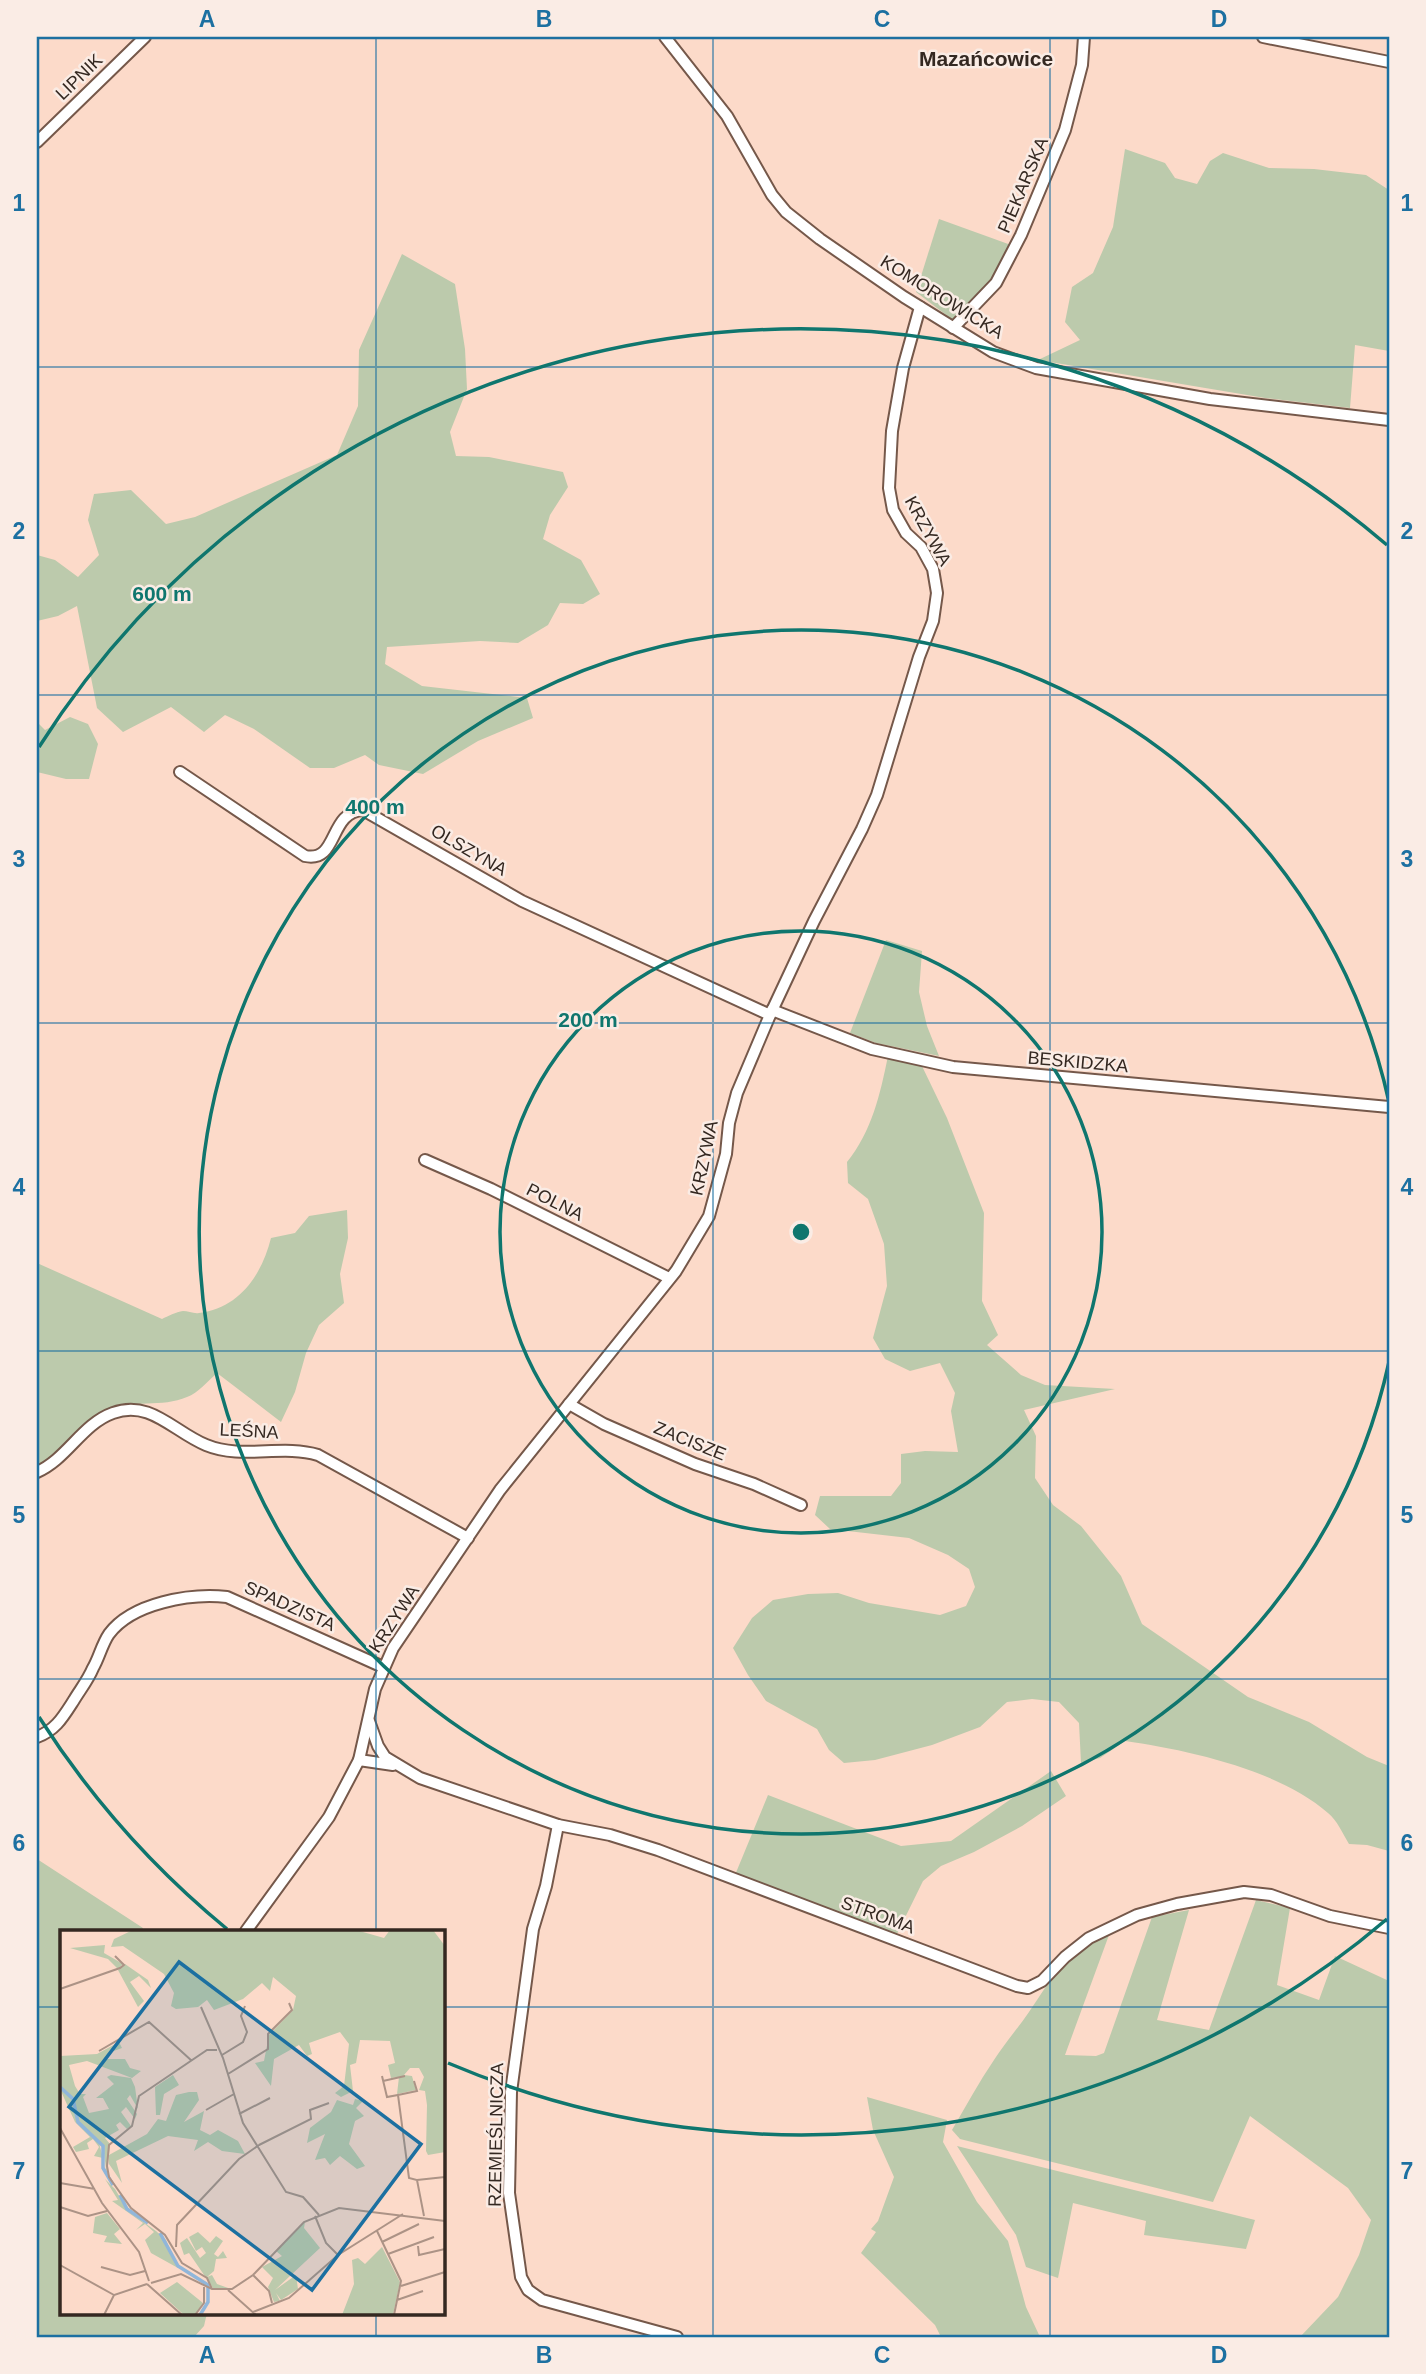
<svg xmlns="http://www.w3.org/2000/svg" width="1426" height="2374" font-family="Arial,sans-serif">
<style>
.green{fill:#bccaac}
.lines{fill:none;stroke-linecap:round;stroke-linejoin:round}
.minor-casing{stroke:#75584a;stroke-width:14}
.minor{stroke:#fff;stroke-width:10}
.grid{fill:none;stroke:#1c70a1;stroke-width:2;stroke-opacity:0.55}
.ring{fill:none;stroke:#0f766e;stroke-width:3.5}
.labels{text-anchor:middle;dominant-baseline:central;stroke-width:5;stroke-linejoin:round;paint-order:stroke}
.street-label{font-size:18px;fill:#342821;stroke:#faece5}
.quarter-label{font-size:21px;font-weight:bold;fill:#342821;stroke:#faece5}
.inset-river{fill:none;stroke:#90b6da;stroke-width:3.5}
.inset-road{fill:none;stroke:#ac9386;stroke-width:2}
.view{fill:#1c70a1;fill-opacity:0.15;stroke:#1c70a1;stroke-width:3.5}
.inset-edge{fill:none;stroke:#342821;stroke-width:3.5}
.centre{fill:#0f766e;stroke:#faece5;stroke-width:3.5}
.ring-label{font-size:21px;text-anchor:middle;font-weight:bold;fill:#0f766e;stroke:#faece5;stroke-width:5;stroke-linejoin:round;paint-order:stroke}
.neatline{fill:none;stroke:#1c70a1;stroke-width:2.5}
.grid-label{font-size:23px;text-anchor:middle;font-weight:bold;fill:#1c70a1}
</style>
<rect width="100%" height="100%" fill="#fcdac9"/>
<g class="green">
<path d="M 1125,149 L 1165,163 L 1175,178 L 1197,184 L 1210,161 L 1223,153 L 1269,168 L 1314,169 L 1366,175 L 1389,190 L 1389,351 L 1355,345 L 1350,408 L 1265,398 L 1038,360 L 1080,340 L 1065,322 L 1072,287 L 1093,273 L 1113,227 Z"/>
<path d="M 939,219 L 1011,245 L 992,280 L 954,321 L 916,292 Z"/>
<path d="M 402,254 L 455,284 L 465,349 L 467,389 L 450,432 L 456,456 L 489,457 L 563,472 L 568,487 L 550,515 L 543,539 L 581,560 L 600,594 L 583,604 L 560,603 L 548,625 L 518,643 L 480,641 L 387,647 L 385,664 L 422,686 L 527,698 L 533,718 L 478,741 L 423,774 L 379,765 L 365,755 L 334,768 L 310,768 L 254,729 L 225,715 L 204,732 L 171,707 L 123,732 L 97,708 L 77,606 L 58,616 L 37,621 L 37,555 L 55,560 L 78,577 L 99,555 L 88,520 L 94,494 L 131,490 L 166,524 L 195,517 L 337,455 L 358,406 L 359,350 Z"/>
<path d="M 70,717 L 88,724 L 98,744 L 89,779 L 66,779 L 37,772 L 37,722 L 45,730 Z"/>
<path d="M 886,940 L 922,951 L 919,992 L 927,1026 L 939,1056 L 876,1043 L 850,1033 Z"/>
<path d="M 888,1056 L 921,1064 L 947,1118 L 984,1213 L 982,1301 L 998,1335 L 987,1345 L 1021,1375 L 1045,1385 L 1115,1389 L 1024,1410 L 1036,1436 L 1035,1478 L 1053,1505 L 1081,1526 L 1121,1576 L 1142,1624 L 1248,1697 L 1309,1722 L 1367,1757 L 1389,1766 L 1389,1851 L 1367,1845 L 1349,1844 C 1343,1834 1337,1820 1328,1813 C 1279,1770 1188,1750 1125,1741 L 1100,1758 L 1081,1763 L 1079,1723 L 1059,1702 L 1032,1699 L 1007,1702 L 980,1727 L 932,1745 L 875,1760 L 844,1763 L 829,1750 L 817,1729 L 766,1701 L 748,1675 L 733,1648 L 752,1618 L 773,1600 L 808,1594 L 838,1593 L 869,1603 L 940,1615 L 966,1606 L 975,1587 L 969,1569 L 948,1555 L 909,1538 L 830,1529 L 815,1515 L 820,1496 L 891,1496 L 901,1483 L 901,1454 L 925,1451 L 958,1452 L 951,1411 L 955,1393 L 940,1363 L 910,1371 L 885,1359 L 873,1338 L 887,1286 L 884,1244 L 868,1199 L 848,1183 L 847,1162 C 872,1131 880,1095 888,1056 Z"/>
<path d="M 347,1210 L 348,1238 L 340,1274 L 344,1303 L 319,1325 L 306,1353 L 295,1392 L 281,1422 L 217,1373 C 208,1381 198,1393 187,1397 C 162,1408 132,1399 108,1410 C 80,1424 62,1451 37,1468 L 37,1263 L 162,1319 C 168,1316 176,1312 183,1311 C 188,1311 194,1314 199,1313 C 240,1308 262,1274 271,1238 L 295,1233 L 309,1216 Z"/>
<path d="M 1051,1771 L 1066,1796 L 1022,1826 L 974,1852 L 941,1866 L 923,1881 L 896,1936 L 735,1875 L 768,1795 L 901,1846 L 951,1841 Z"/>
<path d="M 37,1859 L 143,1928 L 142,1931 L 61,1931 L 61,2313 L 207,2313 L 204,2326 L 194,2337 L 37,2337 Z"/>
<path d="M 1256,1900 L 1290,1908 L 1277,1985 L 1319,2000 L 1335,1956 L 1389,1981 L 1389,2337 L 1300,2337 L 1338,2297 L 1359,2255 L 1371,2220 L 1348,2188 L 1250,2116 L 1213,2202 L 960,2139 L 952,2130 C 966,2106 979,2082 994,2060 C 1005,2043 1018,2028 1029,2012 C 1049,1983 1071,1942 1109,1935 L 1065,2055 L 1096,2056 L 1104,2053 L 1152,1917 L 1189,1910 L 1157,2020 L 1209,2030 Z"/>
<path d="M 867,2097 L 947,2120 L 943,2142 L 977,2202 L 1008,2241 L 1026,2307 L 1040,2337 L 941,2337 L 935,2325 L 861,2253 L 876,2232 L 871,2229 L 878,2221 L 894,2177 L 873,2130 Z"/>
<path d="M 957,2146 L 1255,2220 L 1246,2249 L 1144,2235 L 1146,2221 L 1073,2203 L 1058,2278 L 1026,2267 L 1016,2235 Z"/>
</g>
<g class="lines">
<defs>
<g id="minor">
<path d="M 665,37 L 727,116 L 772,195 L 786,212 L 820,239 L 904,297 L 993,352 L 1036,368 L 1210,399 L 1389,420"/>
<path d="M 1263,37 L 1389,62"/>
<path d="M 37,142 L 145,37"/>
<path d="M 953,328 L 996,283 L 1021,235 L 1065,130 L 1082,65 L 1084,37"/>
<path d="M 180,772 L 305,856 C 339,863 328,812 363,810 L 522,901 L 770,1015"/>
<path d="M 772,1010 L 872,1049 L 953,1067 L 1389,1107"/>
<path d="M 425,1160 L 491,1189 L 669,1278"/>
<path d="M 569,1404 L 604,1424 L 695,1464 L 754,1484 L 801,1505"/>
<path d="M 37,1472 C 67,1459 82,1424 113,1413 C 150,1399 174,1432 206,1445 C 242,1460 282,1444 318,1455 L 468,1538"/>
<path d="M 369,1721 L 378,1746 L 385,1757 L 420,1778 L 558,1825 L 610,1835 L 658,1850 L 1017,1986 L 1028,1988 L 1042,1981 L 1065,1957 L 1089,1938 L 1137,1915 L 1177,1904 L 1244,1892 L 1271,1895 L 1330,1916 L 1389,1928"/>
<path d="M 37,1737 C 56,1730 63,1717 74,1700 C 80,1690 88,1680 93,1668 C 99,1658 102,1644 109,1634 C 132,1603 190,1593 227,1597 L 383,1667"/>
<path d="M 359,1760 L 393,1765"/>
<path d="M 558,1825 L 546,1886 L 533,1929 L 511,2092 L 509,2193 L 521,2277 L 528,2290 L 542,2300 L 677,2337"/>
<path d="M 246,1931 L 329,1817 L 359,1760 L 375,1689 L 393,1648 L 500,1490 L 676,1271 L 709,1216 L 726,1154 L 729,1123 L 737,1093 L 770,1015 L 814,921 L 862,829 L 877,795 L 919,657 L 933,621 L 937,593 L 933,569 L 921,547 L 906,533 L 893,510 L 889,488 L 892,431 L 903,368 L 920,307"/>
</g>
</defs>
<use href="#minor" class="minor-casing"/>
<use href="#minor" class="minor"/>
</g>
<path class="grid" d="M 376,37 L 376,1931M 713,37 L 713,2337M 1050,37 L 1050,2337M 37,367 L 1389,367M 37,695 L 1389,695M 37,1023 L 1389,1023M 37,1351 L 1389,1351M 37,1679 L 1389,1679M 37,2007 L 61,2007M 443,2007 L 1389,2007M 376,2313 L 376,2337"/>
<g class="ring">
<circle cx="801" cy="1232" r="301"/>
<path d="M1389 1362A602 602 0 1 1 1389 1102"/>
<path d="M1387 1919A903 903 0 0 1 448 2063M227 1929A903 903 0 0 1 39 1717M39 747A903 903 0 0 1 1387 545"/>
</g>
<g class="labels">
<g class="street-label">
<text transform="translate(79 77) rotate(-44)">LIPNIK</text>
<text transform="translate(1023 185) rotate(-67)">PIEKARSKA</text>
<text transform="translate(942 297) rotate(32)">KOMOROWICKA</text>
<text transform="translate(928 531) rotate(61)">KRZYWA</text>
<text transform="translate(469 850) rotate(30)">OLSZYNA</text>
<text transform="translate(1078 1062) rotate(5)">BESKIDZKA</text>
<text transform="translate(704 1158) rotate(-78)">KRZYWA</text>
<text transform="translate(555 1202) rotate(27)">POLNA</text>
<text transform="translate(249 1431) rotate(3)">LEŚNA</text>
<text transform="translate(690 1441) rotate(22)">ZACISZE</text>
<text transform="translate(290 1606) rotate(24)">SPADZISTA</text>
<text transform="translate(394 1619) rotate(-57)">KRZYWA</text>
<text transform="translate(878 1915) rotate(20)">STROMA</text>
<text transform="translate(496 2135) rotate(-89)">RZEMIEŚLNICZA</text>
</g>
<g class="quarter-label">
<text x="986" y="58">Mazańcowice</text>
</g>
</g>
<g transform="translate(60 1930)">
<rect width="385" height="385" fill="#fcdac9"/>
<path d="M 73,0 L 296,0 L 324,8 L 330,0 L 373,0 L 385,16 L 385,222 L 368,225 L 366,221 L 367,175 L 365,161 L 359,160 L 364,147 L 359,138 L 350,138 L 344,145 L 352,146 L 356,160 L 337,164 L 339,147 L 331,148 L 328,135 L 335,133 L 330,111 L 300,110 L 296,133 L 290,135 L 293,161 L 281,167 L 275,163 L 284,156 L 289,114 L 280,102 L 249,113 L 252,124 L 247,126 L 239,115 L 214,129 L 211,156 L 195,133 L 204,131 L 209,105 L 233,80 L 236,66 L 213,47 L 210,61 L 202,53 L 183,69 L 154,80 L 147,70 L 138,77 L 116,79 L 111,76 L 114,63 L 104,44 L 63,16 L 51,17 L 54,9 ZM 45,15 L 44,23 L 63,34 L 58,39 L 48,29 L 10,18 ZM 65,34 L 88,50 L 91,58 L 79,46 L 70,52 L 84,71 L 78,77 L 58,40 ZM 59,112 L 62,118 L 48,123 L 46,129 L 65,129 L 70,138 L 81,141 L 72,148 L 27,131 L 9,135 L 15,156 L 20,164 L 26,164 L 23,167 L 29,183 L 49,179 L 43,168 L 36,168 L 54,154 L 47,147 L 51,145 L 71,148 L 75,157 L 78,179 L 70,165 L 67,169 L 77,184 L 75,189 L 66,177 L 61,182 L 71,196 L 67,199 L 60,192 L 56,195 L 59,200 L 45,208 L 50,214 L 47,246 L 43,216 L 19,192 L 14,169 L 0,157 L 0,126 L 37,124 ZM 113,145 L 119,155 L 104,164 L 100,185 L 96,185 L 95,157 ZM 0,159 L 12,169 L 17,192 L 39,213 L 43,228 L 34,226 L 39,217 L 33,209 L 27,213 L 29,219 L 16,222 L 13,217 L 30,207 L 15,192 ZM 129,162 L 137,162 L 139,170 L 124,192 L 144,181 L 140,200 L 150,205 L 158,200 L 178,211 L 185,224 L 162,221 L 148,212 L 134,221 L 138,210 L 108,206 L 56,231 L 62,253 L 49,234 L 49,225 L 87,204 L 98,189 L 106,191 L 116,165 ZM 295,169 L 303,171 L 296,178 L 304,186 L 295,191 L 289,214 L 305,236 L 297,239 L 280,226 L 270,235 L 265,228 L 255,230 L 265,204 L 247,213 L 250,198 L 271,182 L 277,170 L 293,175 ZM 45,249 L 55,259 L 68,281 L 96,301 L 106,310 L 118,338 L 91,323 L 85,310 L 94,302 L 85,294 L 76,300 L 83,293 L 52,271 L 58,270 ZM 47,283 L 60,299 L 54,304 L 62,314 L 44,312 L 47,306 L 33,303 L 35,287 ZM 245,292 L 244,298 L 260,318 L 215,360 L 236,345 L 238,359 L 221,370 L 216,363 L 220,371 L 214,372 L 208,357 L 213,348 L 202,337 L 222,326 L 216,321 ZM 138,302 L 150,313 L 156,306 L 163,311 L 154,324 L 158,327 L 163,321 L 167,328 L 156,329 L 154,341 L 147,347 L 152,345 L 157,354 L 171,359 L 153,358 L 129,323 L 124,325 L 120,313 L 127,308 L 140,328 L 146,323 L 142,317 L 136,321 L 129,307 ZM 322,317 L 340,352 L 333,385 L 282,385 L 294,354 L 292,330 L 298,328 L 305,334 ZM 117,352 L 143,373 L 135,385 L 124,385 L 100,363 Z" fill="#bccaac"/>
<path class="inset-river" d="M 0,157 L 13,169 L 18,192 L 43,216 L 43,238 L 53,255M 60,265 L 67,279 L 88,293M 100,303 L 118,336 L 148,355 L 148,372 L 140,385"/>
<path class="inset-road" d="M 0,59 L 60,38 L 64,35 L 55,26M 141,77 L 163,128 L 183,193 L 226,262 L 243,267 L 259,285M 39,121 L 89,92 L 132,131M 162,125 L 183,112 L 187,102 L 181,86 L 185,76M 168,144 L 208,119 L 208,104 L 232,80 L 229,73M 322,146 L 327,167 L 338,165 L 349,248 L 357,250 L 364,286M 323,151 L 345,146M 338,165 L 357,161 L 354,151M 146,180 L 174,164M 179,184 L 210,168M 0,198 L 42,273 L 79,322 L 89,351M 199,215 L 251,189 L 250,180 L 269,173M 357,250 L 385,247M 0,253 L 35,259M 0,277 L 28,286 L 47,281M 255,286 L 266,313 L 278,325M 317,301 L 341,351 L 334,385M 322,312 L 359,294M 358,316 L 359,325 L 385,319M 116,317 L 117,295 L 179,229 L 199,215M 328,324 L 374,307M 0,335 L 54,365M 41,337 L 70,345 L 85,341M 193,345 L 209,361 L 212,373M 91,353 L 121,344 L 152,359 L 172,359 L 193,345 L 244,292 L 279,278 L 385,291M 87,354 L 122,385M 341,356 L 385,342M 152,359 L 147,348 L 122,333 L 105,305 L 71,278 L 49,247 L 47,236 L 49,215 L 72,196 L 79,166 L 147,120 L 157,120M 168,360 L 196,385M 337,370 L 363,361M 193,382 L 229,368 L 278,325 L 343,284M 44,385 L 54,365 L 87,354M 135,385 L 144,373 L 144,357"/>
<path class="view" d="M 119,32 L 361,214 L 252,360 L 9,177 Z"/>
<rect width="385" height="385" class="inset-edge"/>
</g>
<circle cx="801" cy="1232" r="10" class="centre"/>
<g class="ring-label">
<text x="162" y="601">600 m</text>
<text x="375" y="814">400 m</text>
<text x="588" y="1027">200 m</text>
</g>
<rect width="1426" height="2374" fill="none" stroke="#faece5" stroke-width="77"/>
<rect x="38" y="38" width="1350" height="2298" class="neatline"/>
<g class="grid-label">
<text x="207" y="27">A</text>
<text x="544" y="27">B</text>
<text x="882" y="27">C</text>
<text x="1219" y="27">D</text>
<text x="19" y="211">1</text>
<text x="1407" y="211">1</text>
<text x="19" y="539">2</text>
<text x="1407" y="539">2</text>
<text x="19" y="867">3</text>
<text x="1407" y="867">3</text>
<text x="19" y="1195">4</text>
<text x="1407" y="1195">4</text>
<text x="19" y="1523">5</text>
<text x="1407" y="1523">5</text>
<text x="19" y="1851">6</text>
<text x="1407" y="1851">6</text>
<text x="19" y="2179">7</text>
<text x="1407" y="2179">7</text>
<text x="207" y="2363">A</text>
<text x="544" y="2363">B</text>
<text x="882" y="2363">C</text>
<text x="1219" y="2363">D</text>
</g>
</svg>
